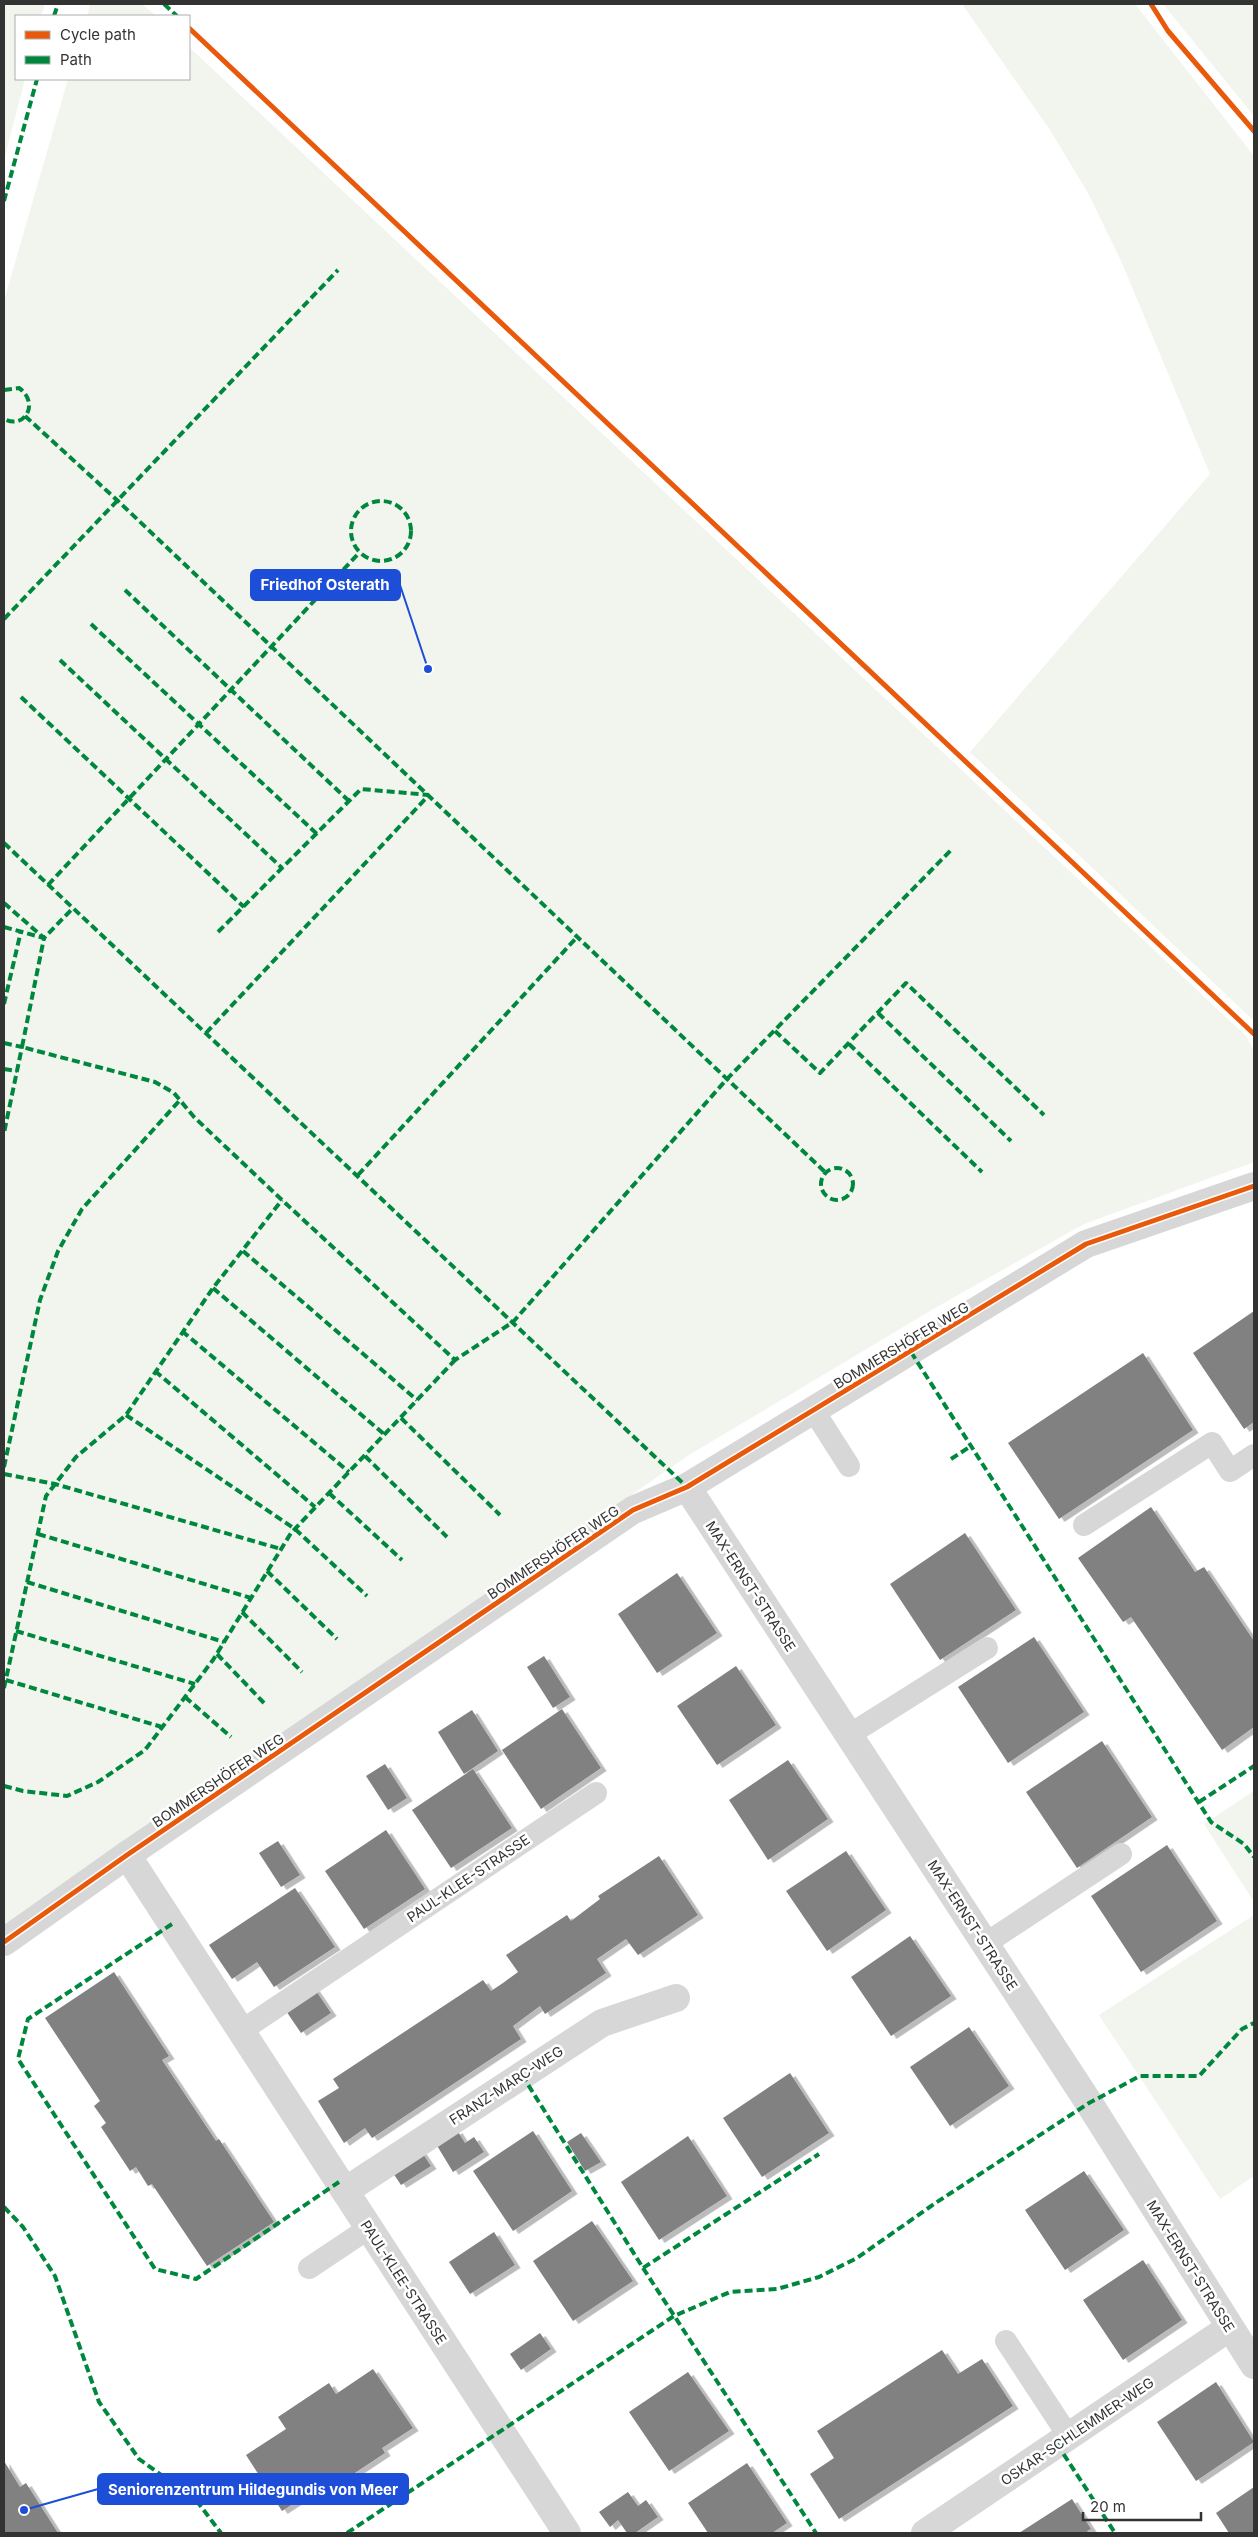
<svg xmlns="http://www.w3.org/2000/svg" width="1258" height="2537" font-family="Inter,sans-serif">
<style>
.green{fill:#f1f5ed}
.building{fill:#818181;filter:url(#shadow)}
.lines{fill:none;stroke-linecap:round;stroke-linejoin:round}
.service{stroke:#d7d7d7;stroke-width:22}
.minor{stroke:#d7d7d7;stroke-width:28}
.quiet{stroke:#00873e;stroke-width:4;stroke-dasharray:8 4;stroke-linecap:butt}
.cycleway-casing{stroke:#fff;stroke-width:8}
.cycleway{stroke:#e8590c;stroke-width:5}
.labels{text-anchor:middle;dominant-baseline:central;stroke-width:5;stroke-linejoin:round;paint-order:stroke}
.street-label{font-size:14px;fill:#333;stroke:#fff}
.leader{fill:none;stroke:#1d4ed8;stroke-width:2}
.callout-dot{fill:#1d4ed8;stroke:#fff;stroke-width:2}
.callout{fill:#1d4ed8;stroke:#1d4ed8;stroke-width:2}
.callout-label{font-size:15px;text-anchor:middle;font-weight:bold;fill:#fff}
</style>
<defs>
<filter id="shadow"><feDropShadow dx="5.5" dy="3" stdDeviation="0" flood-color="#0004"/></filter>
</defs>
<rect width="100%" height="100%" fill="#fff"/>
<g class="green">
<path d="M 4,4 L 45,4 L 41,16 L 16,16 L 16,79 L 25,79 L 4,160 Z"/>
<path d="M 90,4 L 142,4 L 156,16 L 87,16 Z"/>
<path d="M 962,4 L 1135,4 L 1254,156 L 1254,1021 L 970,752 L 1210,474 L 1122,263 L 1088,193 L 1050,130 Z"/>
<path d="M 1163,4 L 1254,4 L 1254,116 Z"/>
<path d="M 189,47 L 1246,1036 L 1254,1051 L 1254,1162 L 1084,1224 L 935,1308 L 689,1455 L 4,1929 L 4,301 L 68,79 L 189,79 Z"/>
<path d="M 1254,1791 L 1254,1902 L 1204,1824 Z"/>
<path d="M 1254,1915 L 1254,2176 L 1220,2199 L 1099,2015 Z"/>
</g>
<g class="building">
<path d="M 1254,1311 L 1254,1422 L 1244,1429 L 1193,1353 Z"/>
<path d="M 1143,1353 L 1193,1430 L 1059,1519 L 1008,1443 Z"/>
<path d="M 1151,1507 L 1195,1572 L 1204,1567 L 1254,1641 L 1254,1727 L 1222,1750 L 1131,1617 L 1123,1622 L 1078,1558 Z"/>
<path d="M 965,1533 L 1016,1610 L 940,1660 L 890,1584 Z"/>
<path d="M 677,1573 L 717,1633 L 657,1673 L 618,1614 Z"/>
<path d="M 1034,1637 L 1084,1712 L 1008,1763 L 958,1687 Z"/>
<path d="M 544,1656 L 570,1697 L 553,1708 L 527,1667 Z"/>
<path d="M 736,1666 L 776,1725 L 717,1765 L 677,1706 Z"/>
<path d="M 562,1709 L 601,1768 L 541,1809 L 502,1750 Z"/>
<path d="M 472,1710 L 498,1751 L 464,1774 L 438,1732 Z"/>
<path d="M 1102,1741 L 1152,1817 L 1077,1868 L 1026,1792 Z"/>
<path d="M 788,1760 L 828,1819 L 768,1860 L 729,1800 Z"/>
<path d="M 385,1764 L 407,1798 L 388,1810 L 366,1776 Z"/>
<path d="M 473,1769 L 512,1828 L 451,1868 L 412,1810 Z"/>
<path d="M 386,1830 L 425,1889 L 364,1929 L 325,1871 Z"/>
<path d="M 278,1841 L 300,1875 L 281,1887 L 259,1853 Z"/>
<path d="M 1167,1845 L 1217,1921 L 1141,1972 L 1091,1896 Z"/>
<path d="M 846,1851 L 886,1910 L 827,1951 L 786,1891 Z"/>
<path d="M 659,1856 L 698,1915 L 638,1955 L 626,1939 L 597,1959 L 606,1973 L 545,2014 L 540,2006 L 513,2026 L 521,2039 L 372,2138 L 365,2128 L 344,2143 L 318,2101 L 339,2088 L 333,2079 L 483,1980 L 491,1991 L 503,1983 L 518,1972 L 506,1955 L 567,1915 L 571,1921 L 600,1899 L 598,1896 Z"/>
<path d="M 295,1888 L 335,1947 L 274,1987 L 257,1962 L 232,1979 L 209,1945 Z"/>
<path d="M 910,1936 L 951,1996 L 891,2036 L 851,1977 Z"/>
<path d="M 114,1972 L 169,2056 L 162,2060 L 216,2141 L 219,2139 L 274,2222 L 207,2266 L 152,2184 L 148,2186 L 136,2167 L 130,2171 L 101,2127 L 106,2123 L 94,2106 L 100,2101 L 45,2018 Z"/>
<path d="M 312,1985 L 331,2013 L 301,2033 L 282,2005 Z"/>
<path d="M 969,2027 L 1009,2086 L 950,2126 L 910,2067 Z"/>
<path d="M 790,2073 L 829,2133 L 762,2177 L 723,2118 Z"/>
<path d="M 457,2130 L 465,2143 L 474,2137 L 484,2152 L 453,2172 L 436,2144 Z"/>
<path d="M 533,2131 L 572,2191 L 513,2231 L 473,2171 Z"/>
<path d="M 581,2133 L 601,2162 L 585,2171 L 567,2142 Z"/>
<path d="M 688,2136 L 727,2196 L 659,2240 L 621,2182 Z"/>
<path d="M 421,2151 L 431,2166 L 401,2185 L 391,2170 Z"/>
<path d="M 1084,2171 L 1124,2230 L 1065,2270 L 1025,2210 Z"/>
<path d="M 592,2221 L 633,2281 L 573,2321 L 533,2261 Z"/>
<path d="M 494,2232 L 515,2265 L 470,2294 L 449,2262 Z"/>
<path d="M 1143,2260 L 1182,2320 L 1123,2360 L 1083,2300 Z"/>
<path d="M 540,2333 L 551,2349 L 521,2370 L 510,2354 Z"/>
<path d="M 942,2350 L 958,2374 L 982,2359 L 1013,2406 L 839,2519 L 810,2474 L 834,2458 L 817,2431 Z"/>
<path d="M 373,2369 L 413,2428 L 382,2448 L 385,2453 L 320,2496 L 316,2489 L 282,2511 L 246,2455 L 286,2429 L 278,2417 L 329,2383 L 336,2394 Z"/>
<path d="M 688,2372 L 729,2431 L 669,2471 L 629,2412 Z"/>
<path d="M 1216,2382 L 1254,2442 L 1196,2481 L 1157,2422 Z"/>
<path d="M 4,2461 L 20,2487 L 26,2483 L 58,2533 L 4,2533 Z"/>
<path d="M 747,2463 L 787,2523 L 772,2533 L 708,2533 L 688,2503 Z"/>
<path d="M 1254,2487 L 1254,2533 L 1229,2533 L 1216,2513 Z"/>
<path d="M 628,2492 L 638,2506 L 646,2500 L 658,2517 L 635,2533 L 627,2533 L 618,2520 L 610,2527 L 599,2512 Z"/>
<path d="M 1072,2499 L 1091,2529 L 1087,2531 L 1089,2533 L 1019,2533 Z"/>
</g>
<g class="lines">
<g class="service">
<path d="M 814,1411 L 849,1466"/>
<path d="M 1084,1525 L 1212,1443 L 1230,1471 L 1254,1455"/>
<path d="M 849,1735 L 987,1648"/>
<path d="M 985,1944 L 1121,1854"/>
<path d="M 241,2031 L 596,1793"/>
<path d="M 309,2268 L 369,2228"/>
<path d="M 1006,2341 L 1069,2437"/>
</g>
<g class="minor">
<path d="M 687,1487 L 1089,2103 L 1254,2365"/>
<path d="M 127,1855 L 567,2533"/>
<path d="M 4,1942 L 127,1855 L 633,1510 L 687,1487 L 1086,1244 L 1254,1186"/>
<path d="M 345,2191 L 602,2023 L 676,1998"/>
<path d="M 925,2533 L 1229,2328"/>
</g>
<g class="quiet">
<path d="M 164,4 L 177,16"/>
<path d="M 54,16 L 58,4"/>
<path d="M 4,201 L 37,79"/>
<path d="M 4,390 L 19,388 C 40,403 25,430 4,419"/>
<path d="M 25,416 L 118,501 L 825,1172"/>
<circle cx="381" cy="531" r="30"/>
<path d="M 125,590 L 349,801"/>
<path d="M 4,619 L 338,270"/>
<path d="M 91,624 L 317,834"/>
<path d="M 60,660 L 282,868"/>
<path d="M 21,697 L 244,907"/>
<path d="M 4,843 L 687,1487"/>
<path d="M 48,885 L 359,553"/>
<path d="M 4,903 L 44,938 L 22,1047 L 155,1082 L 174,1093 L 194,1117 L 282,1200 L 455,1360 L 513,1322 L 726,1080 L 953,848"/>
<path d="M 4,927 L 44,938 L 73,908"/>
<path d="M 218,932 L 361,789 L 429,795"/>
<path d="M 4,1004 L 21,931"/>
<path d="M 878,1013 L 1011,1141"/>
<path d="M 775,1031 L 820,1073 L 906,983 L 1044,1115"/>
<path d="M 206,1033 L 429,795"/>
<path d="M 4,1043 L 22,1047 L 4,1133"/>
<path d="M 849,1044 L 982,1172"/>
<path d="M 4,1069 L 17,1071"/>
<circle cx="837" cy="1184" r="16"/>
<path d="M 358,1175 L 578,936"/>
<path d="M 243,1251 L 417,1400"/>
<path d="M 213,1288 L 385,1435"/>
<path d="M 182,1331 L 349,1472"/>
<path d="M 911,1352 L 1211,1822 L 1244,1844 L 1254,1857"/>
<path d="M 155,1371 L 315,1507"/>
<path d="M 126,1415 L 295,1529 L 367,1596"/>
<path d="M 401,1418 L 500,1515"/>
<path d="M 365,1456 L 447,1537"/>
<path d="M 951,1459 L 971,1446"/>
<path d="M 4,1467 L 40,1300 L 58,1251 L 82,1209 L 180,1100"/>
<path d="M 4,1474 L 55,1484 L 281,1549"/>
<path d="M 329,1493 L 402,1560"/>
<path d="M 38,1534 L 251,1598"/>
<path d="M 267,1571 L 337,1639"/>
<path d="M 27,1582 L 224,1642"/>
<path d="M 242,1612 L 302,1672"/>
<path d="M 16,1631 L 195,1684"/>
<path d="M 217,1654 L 264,1703"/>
<path d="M 6,1680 L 162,1727"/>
<path d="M 4,1688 L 46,1496 L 76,1457 L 126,1415 L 213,1288 L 282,1200"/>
<path d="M 185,1697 L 231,1737"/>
<path d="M 4,1786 L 23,1791 L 67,1796 L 98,1782 L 145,1750 L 213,1660 L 291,1533 L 455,1360"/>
<path d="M 1199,1802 L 1254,1766"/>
<path d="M 172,1924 L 28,2019 L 18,2059 L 155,2269 L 196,2279 L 339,2182"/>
<path d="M 522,2075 L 643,2268 L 819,2154"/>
<path d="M 4,2207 L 23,2227 L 55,2276 L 99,2402 L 139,2459 L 196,2500 L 221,2533"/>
<path d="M 643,2268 L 816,2533"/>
<path d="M 1057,2444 L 1115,2533"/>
<path d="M 347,2533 L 674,2316 L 730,2292 L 777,2289 L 819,2277 L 857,2258 L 934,2204 L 1089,2103 L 1140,2076 L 1199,2076 L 1242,2029 L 1254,2023"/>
</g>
<defs>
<g id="cycleway">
<path d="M 1151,4 L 1168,31 L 1254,131"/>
<path d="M 189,28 L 1254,1034"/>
<path d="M 4,1942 L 127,1855 L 633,1510 L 687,1487 L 1086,1244 L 1254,1186"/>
</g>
</defs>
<use href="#cycleway" class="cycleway-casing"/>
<use href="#cycleway" class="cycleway"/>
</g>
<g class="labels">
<g class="street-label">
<text transform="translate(901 1345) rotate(-31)">BOMMERSHÖFER WEG</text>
<text transform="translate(553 1552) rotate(-34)">BOMMERSHÖFER WEG</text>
<text transform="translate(751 1586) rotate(57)">MAX-ERNST-STRASSE</text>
<text transform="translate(218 1780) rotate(-34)">BOMMERSHÖFER WEG</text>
<text transform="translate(468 1878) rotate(-34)">PAUL-KLEE-STRASSE</text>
<text transform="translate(973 1925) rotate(57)">MAX-ERNST-STRASSE</text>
<text transform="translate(506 2085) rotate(-33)">FRANZ-MARC-WEG</text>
<text transform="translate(1191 2266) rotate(58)">MAX-ERNST-STRASSE</text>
<text transform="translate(404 2282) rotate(57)">PAUL-KLEE-STRASSE</text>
<text transform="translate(1077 2431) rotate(-34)">OSKAR-SCHLEMMER-WEG</text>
</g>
</g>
<path class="leader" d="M428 669L400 585M24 2510L98 2489"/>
<g class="callout-dot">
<circle cx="428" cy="669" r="5"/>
<circle cx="24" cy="2510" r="5"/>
</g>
<g class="callout">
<rect x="251" y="570" width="149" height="30" rx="5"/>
<rect x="98" y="2474" width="310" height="30" rx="5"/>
</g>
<g class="callout-label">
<text x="325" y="590">Friedhof Osterath</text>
<text x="253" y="2495">Seniorenzentrum Hildegundis von Meer</text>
</g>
<rect width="1258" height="2537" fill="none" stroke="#333333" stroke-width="10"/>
<rect x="15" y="15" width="175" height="65" fill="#ffffff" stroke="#adadad"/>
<rect x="25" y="31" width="25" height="8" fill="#e8590c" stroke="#adadad"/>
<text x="60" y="40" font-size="15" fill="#333333">Cycle path</text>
<rect x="25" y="56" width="25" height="8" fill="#00873e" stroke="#adadad"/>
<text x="60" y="65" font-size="15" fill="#333333">Path</text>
<path d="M1083 2512v8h118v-8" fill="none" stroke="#333333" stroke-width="2.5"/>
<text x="1090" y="2512" font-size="15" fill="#333333" stroke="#ffffff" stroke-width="4" paint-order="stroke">20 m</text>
</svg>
